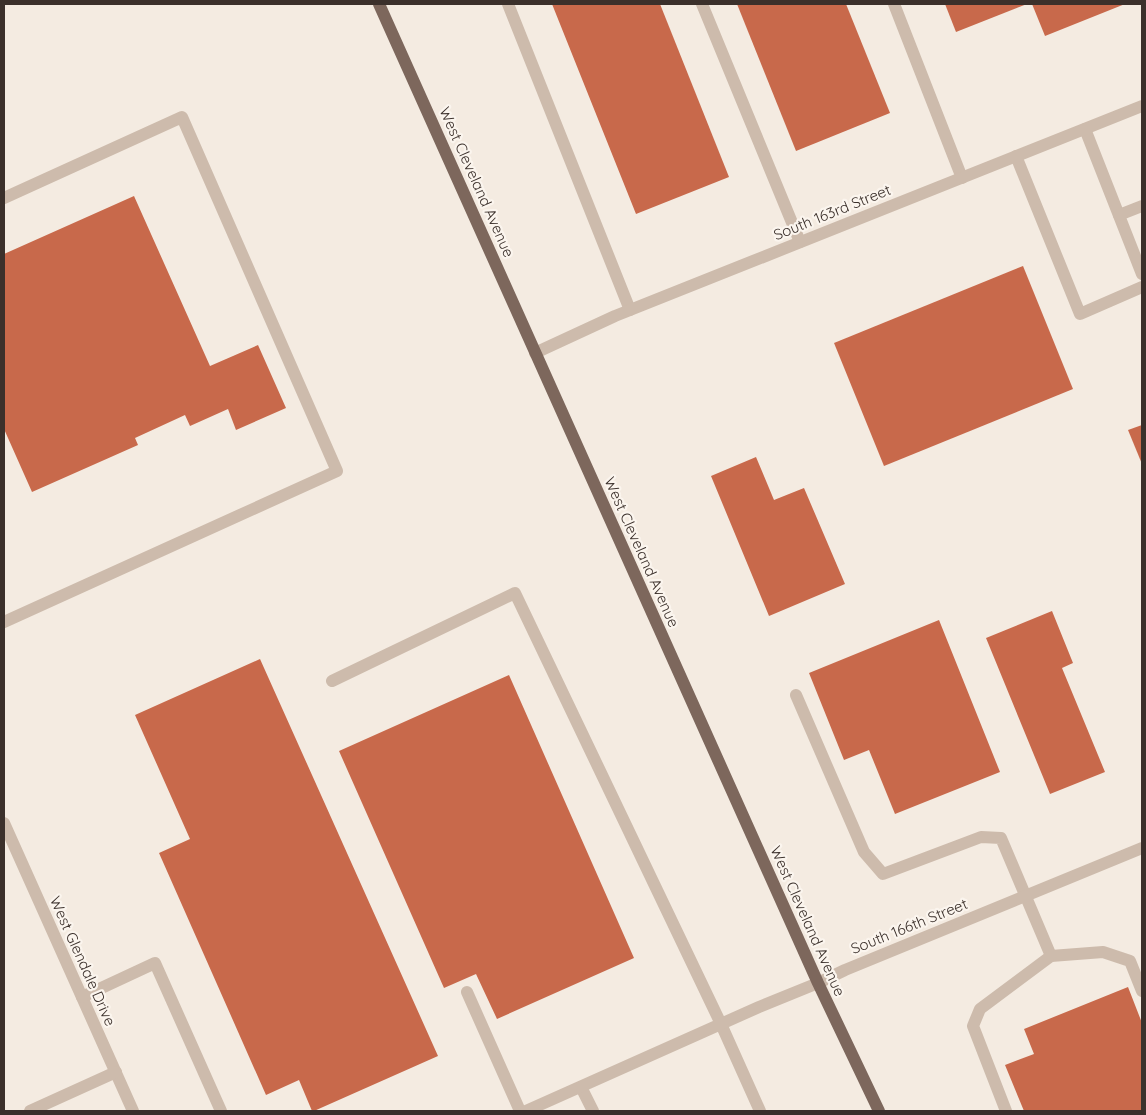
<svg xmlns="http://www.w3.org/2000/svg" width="1146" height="1115" font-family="Quicksand,sans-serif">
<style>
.building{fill:#c8694b}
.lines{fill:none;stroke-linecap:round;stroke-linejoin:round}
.minor{stroke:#cdbbac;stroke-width:12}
.major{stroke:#7d675c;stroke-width:12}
.labels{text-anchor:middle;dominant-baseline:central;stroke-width:4.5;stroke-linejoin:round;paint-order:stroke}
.street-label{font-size:15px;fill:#3b302b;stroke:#fbf5ee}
</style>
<rect width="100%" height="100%" fill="#f4ebe1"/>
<g class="building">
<path d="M 552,4 L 660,4 L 729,177 L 636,214 Z"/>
<path d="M 737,4 L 846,4 L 890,113 L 796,151 Z"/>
<path d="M 945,4 L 1027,4 L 956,32 Z"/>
<path d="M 1032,4 L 1125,4 L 1045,36 Z"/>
<path d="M 134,196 L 210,366 L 258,345 L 286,408 L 236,430 L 228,409 L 190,426 L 185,415 L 135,438 L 138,445 L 32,492 L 4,429 L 4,254 Z"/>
<path d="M 1023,266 L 1073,389 L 884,466 L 834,343 Z"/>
<path d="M 1142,425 L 1142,464 L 1128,430 Z"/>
<path d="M 756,457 L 774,500 L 804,488 L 845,584 L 769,616 L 711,476 Z"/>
<path d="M 1052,611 L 1073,663 L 1062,668 L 1105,772 L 1050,794 L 986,638 Z"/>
<path d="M 939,620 L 1000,772 L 895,814 L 869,750 L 844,760 L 809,673 Z"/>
<path d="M 260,659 L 438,1056 L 314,1111 L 312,1111 L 299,1080 L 266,1095 L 159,853 L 190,839 L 135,715 Z"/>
<path d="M 509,675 L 634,958 L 497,1019 L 476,974 L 444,988 L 339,751 Z"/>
<path d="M 1128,987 L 1142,1023 L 1142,1111 L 1024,1111 L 1005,1065 L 1034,1054 L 1024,1029 Z"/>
</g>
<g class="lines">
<g class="minor">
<path d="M 508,4 L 630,310"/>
<path d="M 702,4 L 800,242"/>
<path d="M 894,4 L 962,178"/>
<path d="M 1085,129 L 1142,274"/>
<path d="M 1016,156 L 1080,314 L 1142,287"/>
<path d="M 4,198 L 182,117 L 337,471 L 4,622"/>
<path d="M 1119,215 L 1142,206"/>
<path d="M 535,353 L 615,316 L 1142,106"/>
<path d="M 332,681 L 515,593 L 721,1024 L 760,1111"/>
<path d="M 796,695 L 864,852 L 883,874 L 981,837 L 1001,838 L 1051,956"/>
<path d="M 4,823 L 133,1111"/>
<path d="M 467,992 L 520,1111"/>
<path d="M 82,997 L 155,963 L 221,1111"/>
<path d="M 581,1087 L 593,1111"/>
<path d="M 30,1111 L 116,1072"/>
<path d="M 526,1111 L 759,1007 L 818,983 L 845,970 L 1142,848"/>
<path d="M 1006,1111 L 973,1026 L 980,1009 L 1051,956 L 1103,952 L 1130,961 L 1142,991"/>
</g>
<path class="major" d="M 379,4 L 818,983 L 879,1111"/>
</g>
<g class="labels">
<g class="street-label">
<text transform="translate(477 182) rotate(66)">West Cleveland Avenue</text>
<text transform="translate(832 212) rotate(-22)">South 163rd Street</text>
<text transform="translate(642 552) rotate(66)">West Cleveland Avenue</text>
<text transform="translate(808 921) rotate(66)">West Cleveland Avenue</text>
<text transform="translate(909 926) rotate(-22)">South 166th Street</text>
<text transform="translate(83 961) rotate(66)">West Glendale Drive</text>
</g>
</g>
<rect width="1146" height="1115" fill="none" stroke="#3b302b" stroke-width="10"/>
</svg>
